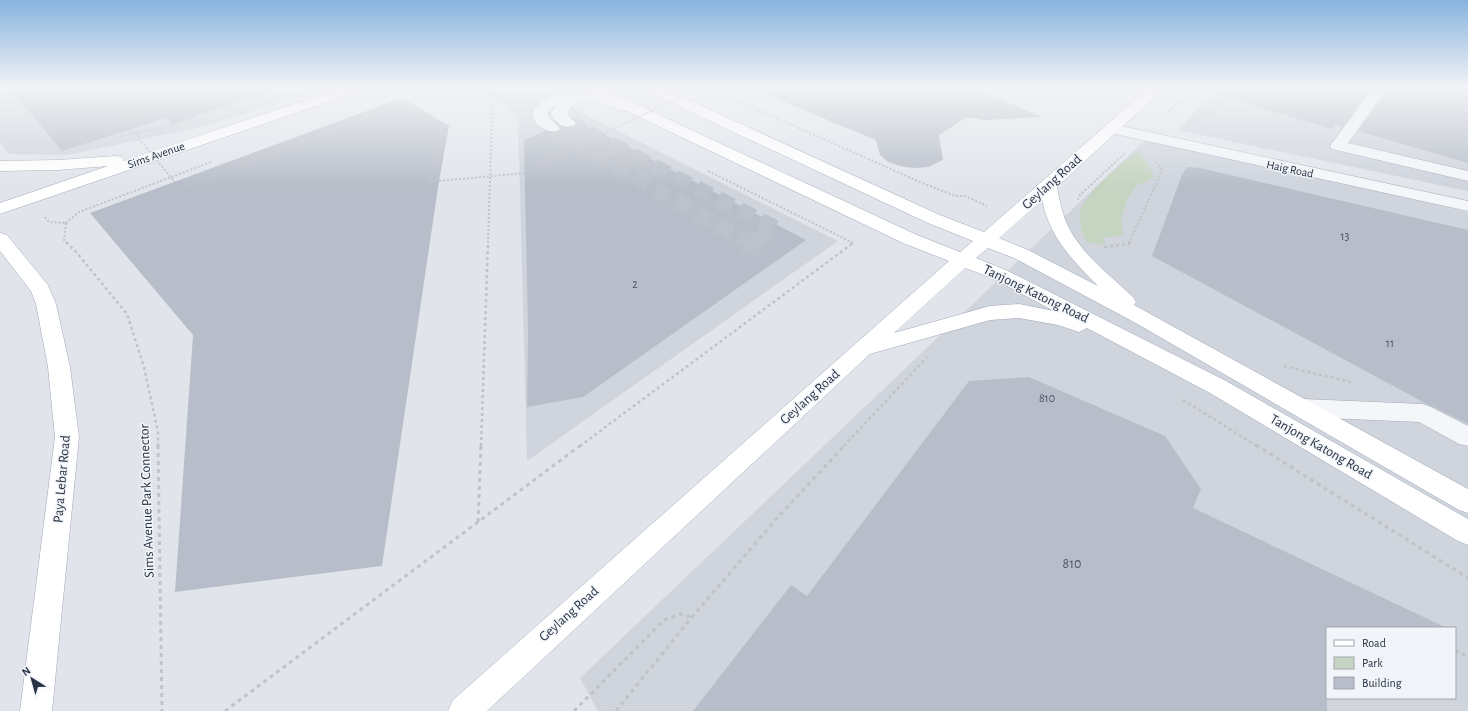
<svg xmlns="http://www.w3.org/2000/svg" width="1468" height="711" font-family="'Alegreya Sans',sans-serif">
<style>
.built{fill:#cfd4dd;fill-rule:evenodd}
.green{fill:#c6d5c2}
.building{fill:#b8bec9}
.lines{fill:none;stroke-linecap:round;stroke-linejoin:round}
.minor-tunnel-far1{stroke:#bcc1ca;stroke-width:16;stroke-dasharray:16 8;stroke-linecap:butt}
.minor-tunnel{stroke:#bcc1ca;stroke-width:22;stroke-dasharray:22 10;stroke-linecap:butt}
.minor-casing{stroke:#a6acb6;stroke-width:1}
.major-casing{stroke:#9fa9b8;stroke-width:1}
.path-far2{stroke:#bfc3ca;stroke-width:2;stroke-dasharray:2 2;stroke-linecap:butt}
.path-far1{stroke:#bfc3ca;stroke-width:2.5;stroke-dasharray:3 3;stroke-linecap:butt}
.path{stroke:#bfc3ca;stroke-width:3;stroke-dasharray:4 4;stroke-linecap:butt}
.minor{fill:#f4f6f9;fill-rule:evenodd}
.major{fill:#fff;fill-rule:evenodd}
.path-bridge{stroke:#bfc3ca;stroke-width:2;stroke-dasharray:2 2;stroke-linecap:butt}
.labels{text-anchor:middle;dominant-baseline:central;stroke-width:3;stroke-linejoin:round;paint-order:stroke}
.far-street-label{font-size:12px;fill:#283244;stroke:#f1f4f8}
.number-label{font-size:12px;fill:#4c5565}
.street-label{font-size:14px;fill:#283244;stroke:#f1f4f8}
.near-number-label{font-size:14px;fill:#4c5565}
</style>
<rect width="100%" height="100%" fill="#e1e5eb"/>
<g class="built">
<path d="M 0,87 L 334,87 L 201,127 L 67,155 L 9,154 L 0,143 Z"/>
<path d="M 473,87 L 538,87 L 588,116 L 838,241 L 527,461 L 518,116 Z"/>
<path d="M 1219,87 L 1468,87 L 1468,191 L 1177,130 Z"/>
<path d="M 1146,139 L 1468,212 L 1468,711 L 598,711 L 580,678 ZM 1327,628 L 1455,628 L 1455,698 L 1327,698 Z"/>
</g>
<path class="green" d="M 1139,151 L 1155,177 L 1136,186 L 1127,200 L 1121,219 L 1123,235 L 1103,238 L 1106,244 L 1101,245 L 1086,242 C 1082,232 1079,223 1080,212 C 1082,197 1125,158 1139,151 Z"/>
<g class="building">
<path d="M 9,87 L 268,87 L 269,92 L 172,124 L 166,118 L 62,151 Z"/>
<path d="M 748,87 L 972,87 L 1042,117 L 984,120 L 967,117 L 939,135 L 943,160 L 928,167 L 914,168 L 900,166 L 888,162 L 880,155 L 876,140 Z"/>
<path d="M 1213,87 L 1372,87 L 1343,126 L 1336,124 L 1332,129 L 1212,93 Z"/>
<path d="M 1389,87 L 1468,87 L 1468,163 L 1358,131 Z"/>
<path d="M 402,98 L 449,126 L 439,181 L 382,566 L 175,592 L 193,335 L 90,213 Z"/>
<path d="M 577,122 L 603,134 L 806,240 L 583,397 L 527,407 L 528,328 L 524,140 L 545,131 L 558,132 L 561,129 L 560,126 L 566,128 L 573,127 Z"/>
<path d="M 1187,167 L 1200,168 L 1468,230 L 1468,424 L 1423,402 L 1152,256 L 1182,175 Z"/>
<path d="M 1029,377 L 1165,436 L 1201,489 L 1193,508 L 1447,628 L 1327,628 L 1327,711 L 693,711 L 791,585 L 807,596 L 969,381 Z"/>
</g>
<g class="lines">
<g class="minor-tunnel-far1">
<path d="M 568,123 L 775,228 L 754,243"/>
<path d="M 552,128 L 749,243"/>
</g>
<path class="minor-tunnel" d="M 747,242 L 752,245 L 756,242"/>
<defs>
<g id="minor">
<path d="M 570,87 L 575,88 L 577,91 L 573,95 C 594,91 616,98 636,105 L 639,108 L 636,111 C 616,116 581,86 567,114 L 576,123 L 573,126 C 563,129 556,123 551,114 L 556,105 L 548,111 L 548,116 L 560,128 L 558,131 C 548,134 528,123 534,110 C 538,102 561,88 570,87 Z"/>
<path d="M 1135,87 L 1156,87 L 1161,91 L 1159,94 C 1152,96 1139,93 1135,87 Z"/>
<path d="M 1374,87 L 1388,87 L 1348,143 L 1468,171 L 1468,181 L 1332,149 L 1330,146 Z"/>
<path d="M 1112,124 L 1468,201 L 1468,211 L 1106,132 L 1104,129 L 1106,126 Z"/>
<path d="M 1303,399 L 1423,404 L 1431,407 L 1468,426 L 1468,446 L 1459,444 L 1419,422 L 1303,417 L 1295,414 L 1291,408 L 1295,402 Z"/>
</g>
<g id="major">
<path d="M 345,87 L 365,87 L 363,90 L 0,214 L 0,203 L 108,166 L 58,170 L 0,171 L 0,161 L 58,160 L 116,156 L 122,157 L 124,161 Z"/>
<path d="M 581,87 L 599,87 L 917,235 L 960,252 L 973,241 L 928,223 L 644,90 L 642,87 L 660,87 L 940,215 L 984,232 L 1150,87 L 1165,87 L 1057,187 C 1060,202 1063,217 1070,230 C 1085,257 1112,277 1133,297 L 1136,302 L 1134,305 L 1468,489 L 1468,513 L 1459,510 L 1134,322 L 1014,258 L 988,248 L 976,258 L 1006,270 L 1226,381 L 1468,519 L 1468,545 L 1458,541 L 1210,393 L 1087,328 L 1079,332 L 1058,325 L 1019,318 L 990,320 L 870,354 L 487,711 L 448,711 L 453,700 L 949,261 L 903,243 L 583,90 ZM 1042,200 C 1049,236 1073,261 1098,286 L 1028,250 L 999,238 ZM 965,268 L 992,278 L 1054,311 L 1019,304 L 990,306 L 894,333 Z"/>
<path d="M 0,233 L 7,235 L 48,285 L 56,304 L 70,367 L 79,437 L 52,711 L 20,711 L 55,437 L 48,367 L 36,304 L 31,291 L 0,251 Z"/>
</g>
</defs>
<use href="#minor" class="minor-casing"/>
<use href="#major" class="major-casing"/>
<g class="path-far2">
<path d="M 707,87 L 922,183 L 956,196 L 965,196 L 987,206"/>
<path d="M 377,101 L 415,87"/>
<path d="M 1162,117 L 1198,87"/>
<path d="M 1188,122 L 1212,112 L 1237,87"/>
<path d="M 131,129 L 123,118 L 215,87"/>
<path d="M 116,137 L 162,128 L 191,118"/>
<path d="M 708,171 L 853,243"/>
<path d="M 525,173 L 603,134"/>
<path d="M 174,181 L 177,190 L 402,103 L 442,126 L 431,182 L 439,181"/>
<path d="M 1078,200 L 1080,195 L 1125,153"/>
<path d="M 45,217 L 49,222 L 66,223"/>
<path d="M 66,223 L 64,240 L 67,243"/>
<path d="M 66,223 L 79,212 L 211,162"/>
<path d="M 488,243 L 493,87"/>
<path d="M 1129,243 L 1162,171 L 1156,161"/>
</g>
<g class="path-far1">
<path d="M 66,242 L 77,253 L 127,314 L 144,367 L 158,432 L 158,446"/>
<path d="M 1104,247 L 1129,244 L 1130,242"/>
<path d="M 1284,366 L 1351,382"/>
<path d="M 1183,400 L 1257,446"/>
<path d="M 481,446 L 488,242"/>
<path d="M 580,446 L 853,243 L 851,242"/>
<path d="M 844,446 L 927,357"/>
</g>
<g class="path">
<path d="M 158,445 L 162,711"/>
<path d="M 1256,445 L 1468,578"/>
<path d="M 478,522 L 481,445"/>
<path d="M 1455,650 L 1468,657"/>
<path d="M 225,711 L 581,445"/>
<path d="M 574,711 L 664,620 L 680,614 L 692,617"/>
<path d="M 616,711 L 692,617 L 778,517 L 845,445"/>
</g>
<use href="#minor" class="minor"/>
<use href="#major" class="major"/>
<g class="path-bridge">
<path d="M 131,129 L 174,181"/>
<path d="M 603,134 L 695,90"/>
<path d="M 439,181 L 525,173"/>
</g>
</g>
<linearGradient id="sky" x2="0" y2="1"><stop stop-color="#88b3de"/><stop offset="0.47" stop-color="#f2f3f6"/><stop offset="1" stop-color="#f2f3f6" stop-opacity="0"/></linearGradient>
<rect width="1468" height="186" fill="url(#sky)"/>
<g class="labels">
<g class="far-street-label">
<text transform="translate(156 155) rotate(-19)">Sims Avenue</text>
<text transform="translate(1290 169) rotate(12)">Haig Road</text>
</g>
<g class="number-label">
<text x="1345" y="236">13</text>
<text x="635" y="284">2</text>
<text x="1390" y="343">11</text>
<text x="1047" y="398">810</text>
</g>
<g class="street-label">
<text transform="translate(1052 182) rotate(-42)">Geylang Road</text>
<text transform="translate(1036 294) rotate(26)">Tanjong Katong Road</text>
<text transform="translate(810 397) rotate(-42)">Geylang Road</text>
<text transform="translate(1321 447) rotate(30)">Tanjong Katong Road</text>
<text transform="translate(62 479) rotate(-85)">Paya Lebar Road</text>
<text transform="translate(147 501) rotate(-92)">Sims Avenue Park Connector</text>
<text transform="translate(569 614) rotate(-42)">Geylang Road</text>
</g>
<g class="near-number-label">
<text x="1072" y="564">810</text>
</g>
</g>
<rect x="1326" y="627" width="130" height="72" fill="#f1f4f8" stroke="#a1a6b0"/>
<rect x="1334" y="640" width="20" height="6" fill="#ffffff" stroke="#a1a6b0"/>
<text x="1362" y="647" font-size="12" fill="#283244">Road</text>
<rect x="1334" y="657" width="20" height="12" fill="#c6d5c2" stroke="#a1a6b0"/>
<text x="1362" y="667" font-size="12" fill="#283244">Park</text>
<rect x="1334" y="677" width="20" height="12" fill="#b8bec9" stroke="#a1a6b0"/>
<text x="1362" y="687" font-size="12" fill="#283244">Building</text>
<g transform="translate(32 679) rotate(323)" stroke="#f1f4f8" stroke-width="3" paint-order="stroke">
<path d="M0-3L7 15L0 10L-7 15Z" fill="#283244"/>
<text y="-6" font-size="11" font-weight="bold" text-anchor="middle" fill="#283244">N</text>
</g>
</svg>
